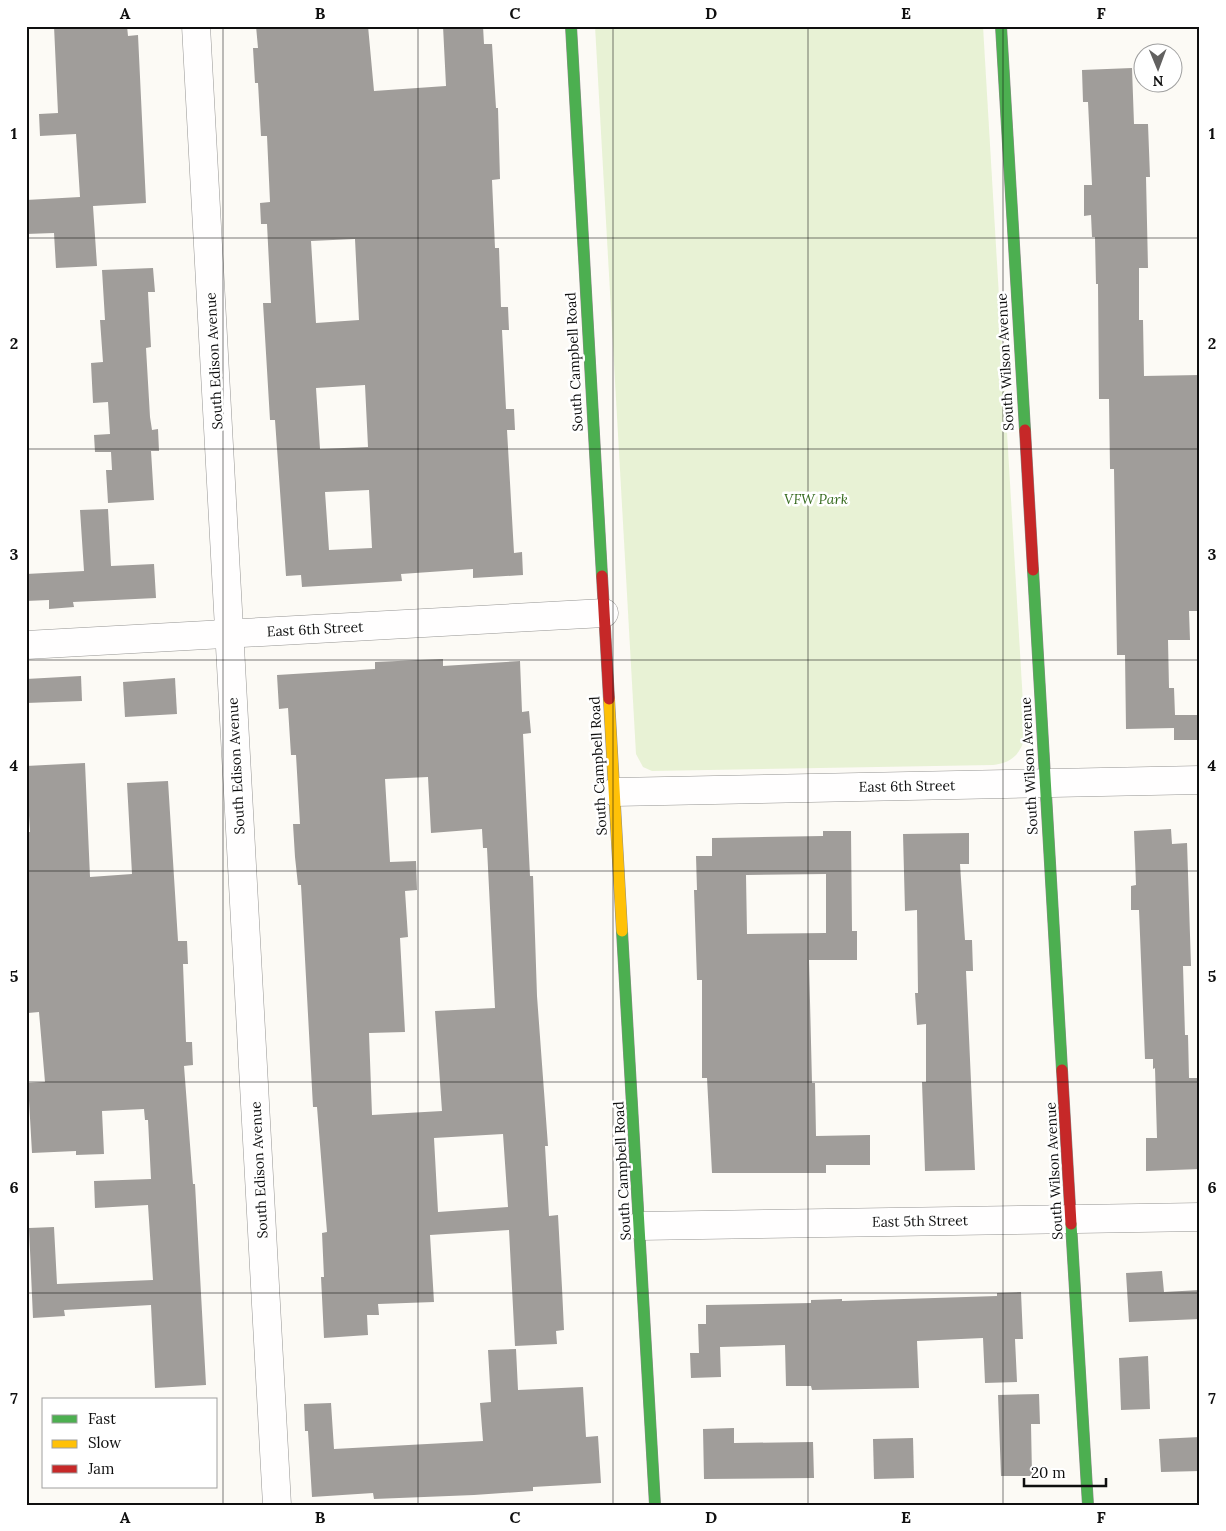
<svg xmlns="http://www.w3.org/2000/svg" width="1226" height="1531" font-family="Lora,serif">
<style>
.green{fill:#e8f2d5}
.building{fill:#a09d9a;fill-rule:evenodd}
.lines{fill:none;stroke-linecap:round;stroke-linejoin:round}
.street-casing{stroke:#969593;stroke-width:29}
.fast-casing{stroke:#8c8b89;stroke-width:12}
.slow-casing{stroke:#8c8b89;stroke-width:12}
.jam-casing{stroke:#8c8b89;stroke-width:12}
.street{stroke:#fffefe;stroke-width:28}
.fast{stroke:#4caf50;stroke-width:11}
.slow{stroke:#ffc107;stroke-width:11}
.jam{stroke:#c62828;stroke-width:11}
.grid{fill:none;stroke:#0f0f0f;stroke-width:1;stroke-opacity:0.55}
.labels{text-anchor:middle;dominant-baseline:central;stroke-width:5;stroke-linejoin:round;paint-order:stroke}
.street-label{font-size:14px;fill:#0f0f0f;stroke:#fff}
.park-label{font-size:14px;font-style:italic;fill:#356a1d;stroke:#fff}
.neatline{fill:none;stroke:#0f0f0f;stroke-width:2}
.grid-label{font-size:16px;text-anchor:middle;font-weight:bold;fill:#0f0f0f}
</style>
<rect width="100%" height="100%" fill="#fcfaf5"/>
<path class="green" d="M 595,26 L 983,26 L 1025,737 C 1020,755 1011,763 993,765 L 652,771 L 643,767 L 636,754 Z"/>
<g class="building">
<path d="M 54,26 L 127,26 L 128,36 L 138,35 L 146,203 L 93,206 L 97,266 L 56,268 L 54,233 L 26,234 L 26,200 L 80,197 L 76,134 L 40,136 L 39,114 L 58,113 Z"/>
<path d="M 256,26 L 368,26 L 374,91 L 446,86 L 443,26 L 483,26 L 484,44 L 492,44 L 496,108 L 498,108 L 500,179 L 492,180 L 495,248 L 499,248 L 501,307 L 508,307 L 509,330 L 502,330 L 506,409 L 514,409 L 515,430 L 507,430 L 514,553 L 522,552 L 523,575 L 473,578 L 473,569 L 401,574 L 402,581 L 302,587 L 301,575 L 286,576 L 275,420 L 270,420 L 263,303 L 271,303 L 267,224 L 261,224 L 260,203 L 270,202 L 267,136 L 261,136 L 258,83 L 255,83 L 253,48 L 258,48 ZM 355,239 L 359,320 L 316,323 L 311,241 ZM 365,385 L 368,447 L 320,449 L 316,388 ZM 369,490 L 372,548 L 329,550 L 325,492 Z"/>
<path d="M 1132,68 L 1134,124 L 1148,124 L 1150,177 L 1146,177 L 1148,268 L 1139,268 L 1139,320 L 1143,320 L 1144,376 L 1200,375 L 1200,611 L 1189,611 L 1190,640 L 1168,640 L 1169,688 L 1174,688 L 1175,715 L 1200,715 L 1200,740 L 1174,740 L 1174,728 L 1126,729 L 1125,655 L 1117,655 L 1114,469 L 1110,469 L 1109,399 L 1099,399 L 1098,284 L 1096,284 L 1095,237 L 1092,237 L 1091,215 L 1084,216 L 1084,185 L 1092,185 L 1088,102 L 1083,102 L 1082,70 Z"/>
<path d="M 153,268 L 155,292 L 148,292 L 151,347 L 146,348 L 150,417 L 152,430 L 158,429 L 159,451 L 151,451 L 154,500 L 108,503 L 106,470 L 112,470 L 111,452 L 95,452 L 94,435 L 110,434 L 108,402 L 93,403 L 91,363 L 103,362 L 100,320 L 105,320 L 102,270 Z"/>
<path d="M 108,509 L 111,566 L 154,564 L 156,598 L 73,602 L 74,607 L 49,609 L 49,600 L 26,601 L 26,574 L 84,571 L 80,510 Z"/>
<path d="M 443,659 L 443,666 L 520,661 L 522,712 L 529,711 L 531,733 L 523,734 L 530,876 L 533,876 L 537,996 L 548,1146 L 545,1146 L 549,1216 L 558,1215 L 562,1288 L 564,1330 L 556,1331 L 557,1344 L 515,1346 L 509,1230 L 430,1235 L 434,1302 L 378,1304 L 379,1315 L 367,1315 L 368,1335 L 324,1338 L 321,1277 L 324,1277 L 322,1233 L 327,1232 L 317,1107 L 313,1107 L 301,885 L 298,885 L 295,857 L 293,824 L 300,824 L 296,755 L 291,755 L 288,708 L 279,709 L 277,675 L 375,669 L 375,662 ZM 428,777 L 431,833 L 482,829 L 483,848 L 487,848 L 495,1008 L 435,1011 L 442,1111 L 372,1115 L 369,1033 L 405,1032 L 400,938 L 408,937 L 405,891 L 417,890 L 416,861 L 390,862 L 385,779 ZM 503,1134 L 508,1207 L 438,1212 L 434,1138 Z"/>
<path d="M 81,676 L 82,701 L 26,703 L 26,679 Z"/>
<path d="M 175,678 L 177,714 L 125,717 L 123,682 Z"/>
<path d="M 85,763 L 90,877 L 132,874 L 127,783 L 168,781 L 178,941 L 187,941 L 188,964 L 183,964 L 186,1042 L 192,1042 L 193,1065 L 184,1066 L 193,1184 L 195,1184 L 206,1385 L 155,1388 L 151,1305 L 64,1310 L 65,1316 L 33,1318 L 29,1228 L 54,1227 L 57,1284 L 153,1280 L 148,1205 L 95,1208 L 94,1181 L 151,1179 L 148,1120 L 145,1120 L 144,1109 L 102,1111 L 104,1154 L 76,1155 L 76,1151 L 32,1153 L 28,1083 L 45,1082 L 39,1012 L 28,1013 L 26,992 L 26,832 L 30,832 L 26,766 Z"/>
<path d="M 1171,829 L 1172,844 L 1187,843 L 1191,966 L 1183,966 L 1185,1035 L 1188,1035 L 1189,1078 L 1200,1078 L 1200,1169 L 1146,1171 L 1146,1138 L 1157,1138 L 1155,1068 L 1153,1069 L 1153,1059 L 1145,1059 L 1139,910 L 1131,910 L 1131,886 L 1136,885 L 1134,831 Z"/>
<path d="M 823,831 L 851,831 L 852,931 L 857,931 L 857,960 L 809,960 L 812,1083 L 815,1083 L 816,1136 L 870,1135 L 870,1165 L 826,1165 L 826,1173 L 712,1173 L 707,1078 L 702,1078 L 702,980 L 697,980 L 694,890 L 697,890 L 696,856 L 712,856 L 712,838 L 823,836 ZM 826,874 L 826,933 L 747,934 L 746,875 Z"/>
<path d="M 969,833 L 969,864 L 960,864 L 965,940 L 972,940 L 973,971 L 966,971 L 975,1170 L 925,1171 L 922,1082 L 926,1082 L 926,1024 L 917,1025 L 915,993 L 918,993 L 917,910 L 905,911 L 903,834 Z"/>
<path d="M 1162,1271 L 1164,1292 L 1200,1290 L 1200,1319 L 1129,1322 L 1126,1273 Z"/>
<path d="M 1021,1292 L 1023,1339 L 1015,1339 L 1017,1382 L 985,1383 L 983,1338 L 917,1341 L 919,1388 L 812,1390 L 811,1386 L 786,1386 L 785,1345 L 720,1347 L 721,1377 L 691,1378 L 690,1353 L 699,1353 L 698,1324 L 706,1324 L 706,1305 L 811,1303 L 811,1300 L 842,1299 L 842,1301 L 997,1296 L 997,1293 Z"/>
<path d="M 516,1349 L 518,1390 L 583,1387 L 586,1437 L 598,1436 L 601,1483 L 533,1487 L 533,1491 L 474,1495 L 374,1499 L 373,1493 L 312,1497 L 308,1431 L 305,1431 L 304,1404 L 331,1403 L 334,1449 L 483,1441 L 480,1403 L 491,1402 L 488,1350 Z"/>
<path d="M 1148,1356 L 1150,1409 L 1121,1410 L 1119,1358 Z"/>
<path d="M 1039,1394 L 1040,1424 L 1031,1424 L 1032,1476 L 1001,1476 L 998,1395 Z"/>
<path d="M 734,1428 L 734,1443 L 813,1442 L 814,1478 L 704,1479 L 703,1429 Z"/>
<path d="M 1200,1437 L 1200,1471 L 1161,1472 L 1159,1439 Z"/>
<path d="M 913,1438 L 914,1478 L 874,1479 L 873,1439 Z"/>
</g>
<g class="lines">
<defs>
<g id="street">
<path d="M 196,26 L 277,1505"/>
<path d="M 26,645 L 604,613"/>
<path d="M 615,792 L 1200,780"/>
<path d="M 640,1226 L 1200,1217"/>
</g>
<g id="fast">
<path d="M 571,26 L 602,576"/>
<path d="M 1001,26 L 1025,430"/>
<path d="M 1033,570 L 1062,1070"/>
<path d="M 622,931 L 655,1505"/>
<path d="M 1071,1224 L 1088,1505"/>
</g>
<path id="slow" d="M 609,699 L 622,931"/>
<g id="jam">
<path d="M 1025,430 L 1033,570"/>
<path d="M 602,576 L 609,699"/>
<path d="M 1062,1070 L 1071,1224"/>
</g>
</defs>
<use href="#street" class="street-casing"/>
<use href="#fast" class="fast-casing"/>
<use href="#slow" class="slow-casing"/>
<use href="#jam" class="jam-casing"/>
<use href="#street" class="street"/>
<use href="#fast" class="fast"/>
<use href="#slow" class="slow"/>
<use href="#jam" class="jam"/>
</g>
<path class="grid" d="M 223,26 L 223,1505M 418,26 L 418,1505M 613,26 L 613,1505M 808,26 L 808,1505M 1003,26 L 1003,1505M 26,238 L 1200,238M 26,449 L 1200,449M 26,660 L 1200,660M 26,871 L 1200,871M 26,1082 L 1200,1082M 26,1293 L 1200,1293"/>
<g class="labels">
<g class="street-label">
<text transform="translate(214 361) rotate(-93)">South Edison Avenue</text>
<text transform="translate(574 362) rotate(-93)">South Campbell Road</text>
<text transform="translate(1005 362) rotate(-93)">South Wilson Avenue</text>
<text transform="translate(315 629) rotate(-3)">East 6th Street</text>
<text transform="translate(236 766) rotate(-93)">South Edison Avenue</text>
<text transform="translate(598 766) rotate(-93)">South Campbell Road</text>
<text transform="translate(1029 766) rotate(-93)">South Wilson Avenue</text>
<text transform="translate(907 786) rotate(-1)">East 6th Street</text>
<text transform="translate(259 1170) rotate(-93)">South Edison Avenue</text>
<text transform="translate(622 1171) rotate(-93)">South Campbell Road</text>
<text transform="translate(1054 1171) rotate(-93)">South Wilson Avenue</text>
<text transform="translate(920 1221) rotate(-1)">East 5th Street</text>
</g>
<g class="park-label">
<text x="816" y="499">VFW Park</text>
</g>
</g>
<rect width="1226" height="1531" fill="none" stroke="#ffffff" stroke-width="55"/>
<rect x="42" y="1398" width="175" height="90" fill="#ffffff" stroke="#9f9f9f"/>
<rect x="52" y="1415" width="25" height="8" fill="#4caf50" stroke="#9f9f9f"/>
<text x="88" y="1424" font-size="15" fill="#0f0f0f">Fast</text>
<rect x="52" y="1440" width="25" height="8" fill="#ffc107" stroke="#9f9f9f"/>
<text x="88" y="1448" font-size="15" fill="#0f0f0f">Slow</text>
<rect x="52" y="1465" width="25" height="8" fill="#c62828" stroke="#9f9f9f"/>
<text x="88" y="1474" font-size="15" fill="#0f0f0f">Jam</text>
<g transform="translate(1158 68) rotate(179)"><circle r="24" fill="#ffffff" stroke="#9f9f9f"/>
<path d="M0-4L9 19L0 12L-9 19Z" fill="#626160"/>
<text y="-8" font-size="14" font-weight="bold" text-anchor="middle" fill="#0f0f0f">N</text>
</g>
<path d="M1024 1478v8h82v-8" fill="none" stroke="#0f0f0f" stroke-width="2.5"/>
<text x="1031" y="1478" font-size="15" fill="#0f0f0f" stroke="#ffffff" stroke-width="4" paint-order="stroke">20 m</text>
<rect x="28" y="28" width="1170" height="1476" class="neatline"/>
<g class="grid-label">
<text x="125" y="19">A</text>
<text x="320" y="19">B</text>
<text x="515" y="19">C</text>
<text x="711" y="19">D</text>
<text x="906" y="19">E</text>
<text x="1101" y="19">F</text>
<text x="14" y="139">1</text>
<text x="1212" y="139">1</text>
<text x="14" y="349">2</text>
<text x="1212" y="349">2</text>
<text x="14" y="560">3</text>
<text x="1212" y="560">3</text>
<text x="14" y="771">4</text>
<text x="1212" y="771">4</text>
<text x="14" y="982">5</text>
<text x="1212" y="982">5</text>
<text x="14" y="1193">6</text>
<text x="1212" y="1193">6</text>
<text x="14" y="1404">7</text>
<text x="1212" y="1404">7</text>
<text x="125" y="1523">A</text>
<text x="320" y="1523">B</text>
<text x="515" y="1523">C</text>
<text x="711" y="1523">D</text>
<text x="906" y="1523">E</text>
<text x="1101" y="1523">F</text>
</g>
</svg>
